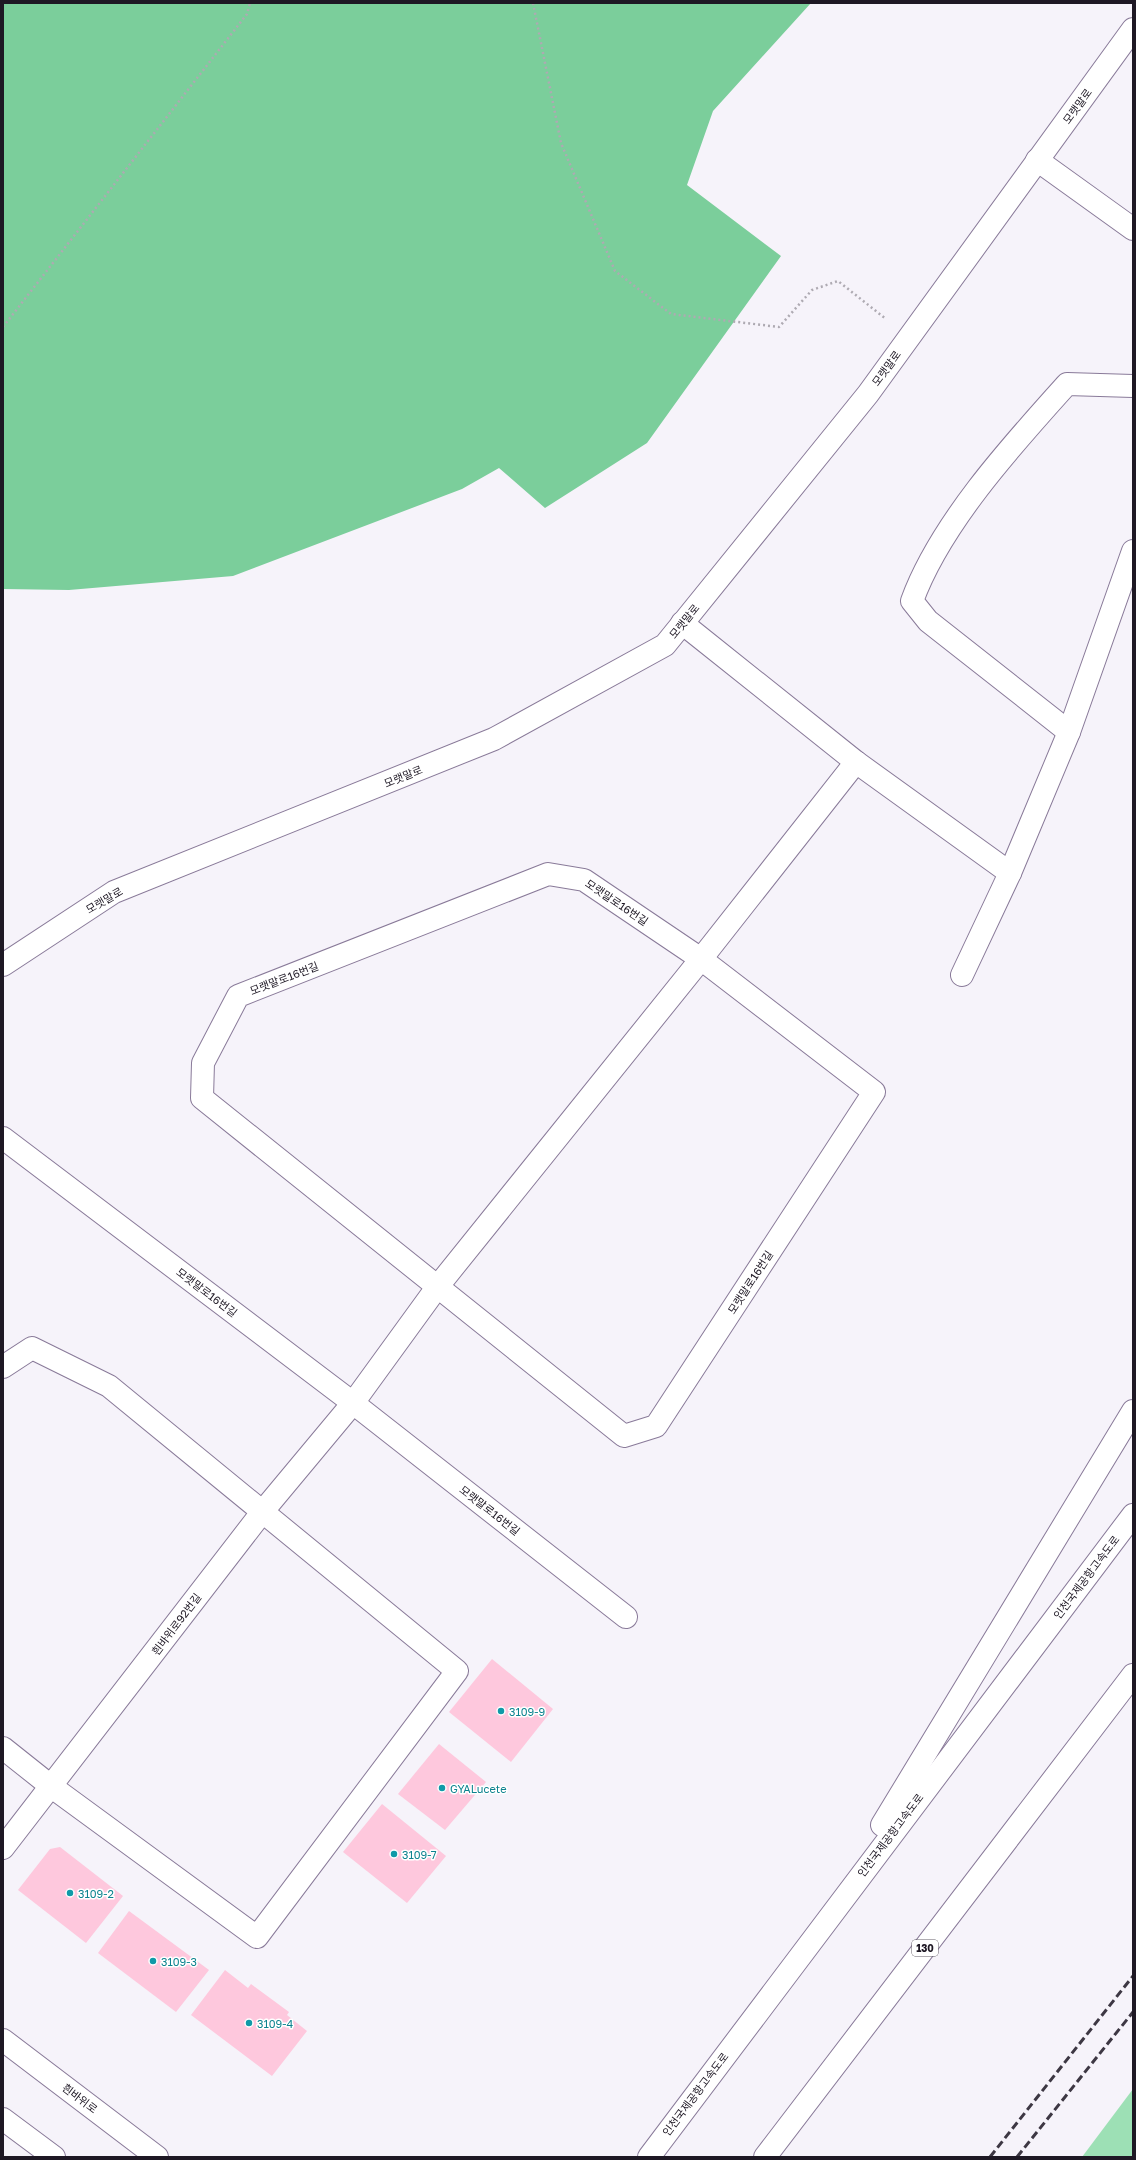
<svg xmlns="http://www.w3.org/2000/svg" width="1136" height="2160" font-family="'Golos Text','Noto Sans KR',sans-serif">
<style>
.green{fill:#9de0b5}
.forest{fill:#7bce9b}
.building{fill:#fec8dd}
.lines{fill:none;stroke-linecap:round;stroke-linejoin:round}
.minor-casing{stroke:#897a99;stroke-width:24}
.tertiary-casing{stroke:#897a99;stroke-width:24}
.motorway-casing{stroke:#897a99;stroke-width:24}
.path{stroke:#aeaab2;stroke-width:2.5;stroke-dasharray:2 3;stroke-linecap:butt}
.minor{stroke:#fff;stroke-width:22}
.tertiary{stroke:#fff;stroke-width:22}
.motorway{stroke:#fff;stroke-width:22}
.rail{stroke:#3d3743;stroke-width:3;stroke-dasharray:8 4;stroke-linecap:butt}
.culture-dot{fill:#0f9aa8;stroke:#fff;stroke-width:1.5}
.labels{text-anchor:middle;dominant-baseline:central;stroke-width:3;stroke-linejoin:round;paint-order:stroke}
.shield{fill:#fff;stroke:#625d66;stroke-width:1}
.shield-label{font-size:10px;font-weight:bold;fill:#1e1824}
.street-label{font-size:11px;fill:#1e1824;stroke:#fff}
.culture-label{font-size:11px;fill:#0d838f;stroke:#fff;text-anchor:start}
</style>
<rect width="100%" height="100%" fill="#f6f3fa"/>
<path class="green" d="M 1133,2089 L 1133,2157 L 1082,2157 Z"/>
<path class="forest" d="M 3,3 L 811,3 L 713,111 L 687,185 L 781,256 L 647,443 L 545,508 L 499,468 L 462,489 L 233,576 L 69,590 L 3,589 Z"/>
<g class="building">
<path d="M 492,1659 L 553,1709 L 511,1762 L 449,1712 Z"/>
<path d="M 439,1744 L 486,1782 L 445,1830 L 398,1794 Z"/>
<path d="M 382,1804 L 446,1856 L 407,1903 L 343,1852 Z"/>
<path d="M 60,1847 L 123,1896 L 86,1943 L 18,1890 L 50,1849 Z"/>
<path d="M 129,1911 L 209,1970 L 176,2012 L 98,1953 Z"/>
<path d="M 225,1970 L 248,1988 L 251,1984 L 289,2012 L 287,2015 L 307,2031 L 272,2076 L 191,2015 Z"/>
</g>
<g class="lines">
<defs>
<g id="minor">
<path d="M 1037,160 L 1133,229"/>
<path d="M 682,623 L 856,762 L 1010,873"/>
<path d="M 1069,732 L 928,621 L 912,601 C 940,524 1012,445 1067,384 L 1133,386"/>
<path d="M 548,874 L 584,880 L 701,959 L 874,1092 L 656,1426 L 624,1436 L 202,1098 L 203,1063 L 238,996 Z"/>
<path d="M 3,965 L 114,892 L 494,739 L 665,645 L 868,394 L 1133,29"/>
<path d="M 962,975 L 1010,873 L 1069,732 L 1133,551"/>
<path d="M 3,1138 L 353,1403 L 626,1617"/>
<path d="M 3,1367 L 32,1348 L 109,1386 L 457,1671 L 257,1937 L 52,1787 L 3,1748"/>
<path d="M 3,1848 L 263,1511 L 353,1403 L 438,1286 L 701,959 L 856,762"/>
</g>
<g id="tertiary">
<path d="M 3,2040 L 157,2157"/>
<path d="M 3,2119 L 54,2157"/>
</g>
<g id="motorway">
<path d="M 882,1825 L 1133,1411"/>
<path d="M 649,2157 L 1133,1515"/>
<path d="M 765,2157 L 1133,1675"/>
</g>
</defs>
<use href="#minor" class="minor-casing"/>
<use href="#tertiary" class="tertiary-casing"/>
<use href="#motorway" class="motorway-casing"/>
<g class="path">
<path d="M 533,3 L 561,143 L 615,271 L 671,314 L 779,327 L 812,290 L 838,281 L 886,319"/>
<path d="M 3,327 L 247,14 L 250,3"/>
</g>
<use href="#minor" class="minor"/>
<use href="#tertiary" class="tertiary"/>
<use href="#motorway" class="motorway"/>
<g class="rail">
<path d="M 990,2157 L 1133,1976"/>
<path d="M 1017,2157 L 1133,2012"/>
</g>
</g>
<g class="culture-dot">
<circle cx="501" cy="1711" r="4"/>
<circle cx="442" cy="1788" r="4"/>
<circle cx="394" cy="1854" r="4"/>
<circle cx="70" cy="1893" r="4"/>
<circle cx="153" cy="1961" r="4"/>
<circle cx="249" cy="2023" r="4"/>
</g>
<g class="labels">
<rect class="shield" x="912" y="1940" width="26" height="16" rx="3"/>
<g class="shield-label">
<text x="925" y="1948">130</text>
</g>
<g class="street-label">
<text transform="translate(1077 106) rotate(-54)">모랫말로</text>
<text transform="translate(886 368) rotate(-54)">모랫말로</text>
<text transform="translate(684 621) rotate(-51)">모랫말로</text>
<text transform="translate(403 776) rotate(-22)">모랫말로</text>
<text transform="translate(104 900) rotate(-30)">모랫말로</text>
<text transform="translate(617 902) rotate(34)">모랫말로16번길</text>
<text transform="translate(284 978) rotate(-21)">모랫말로16번길</text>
<text transform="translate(750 1282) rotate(-57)">모랫말로16번길</text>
<text transform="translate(207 1292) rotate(37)">모랫말로16번길</text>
<text transform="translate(490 1510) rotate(38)">모랫말로16번길</text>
<text transform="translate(1086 1577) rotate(-53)">인천국제공항고속도로</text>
<text transform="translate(176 1624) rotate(-53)">흰바위로92번길</text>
<text transform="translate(890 1835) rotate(-53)">인천국제공항고속도로</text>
<text transform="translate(695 2094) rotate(-53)">인천국제공항고속도로</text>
<text transform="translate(80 2098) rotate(37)">흰바위로</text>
</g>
<g class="culture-label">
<text x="509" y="1711">3109-9</text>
<text x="450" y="1788">GYALucete</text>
<text x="402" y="1854">3109-7</text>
<text x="78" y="1893">3109-2</text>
<text x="161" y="1961">3109-3</text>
<text x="257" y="2023">3109-4</text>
</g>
</g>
<rect width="1136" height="2160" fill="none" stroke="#1e1824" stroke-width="8"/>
</svg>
